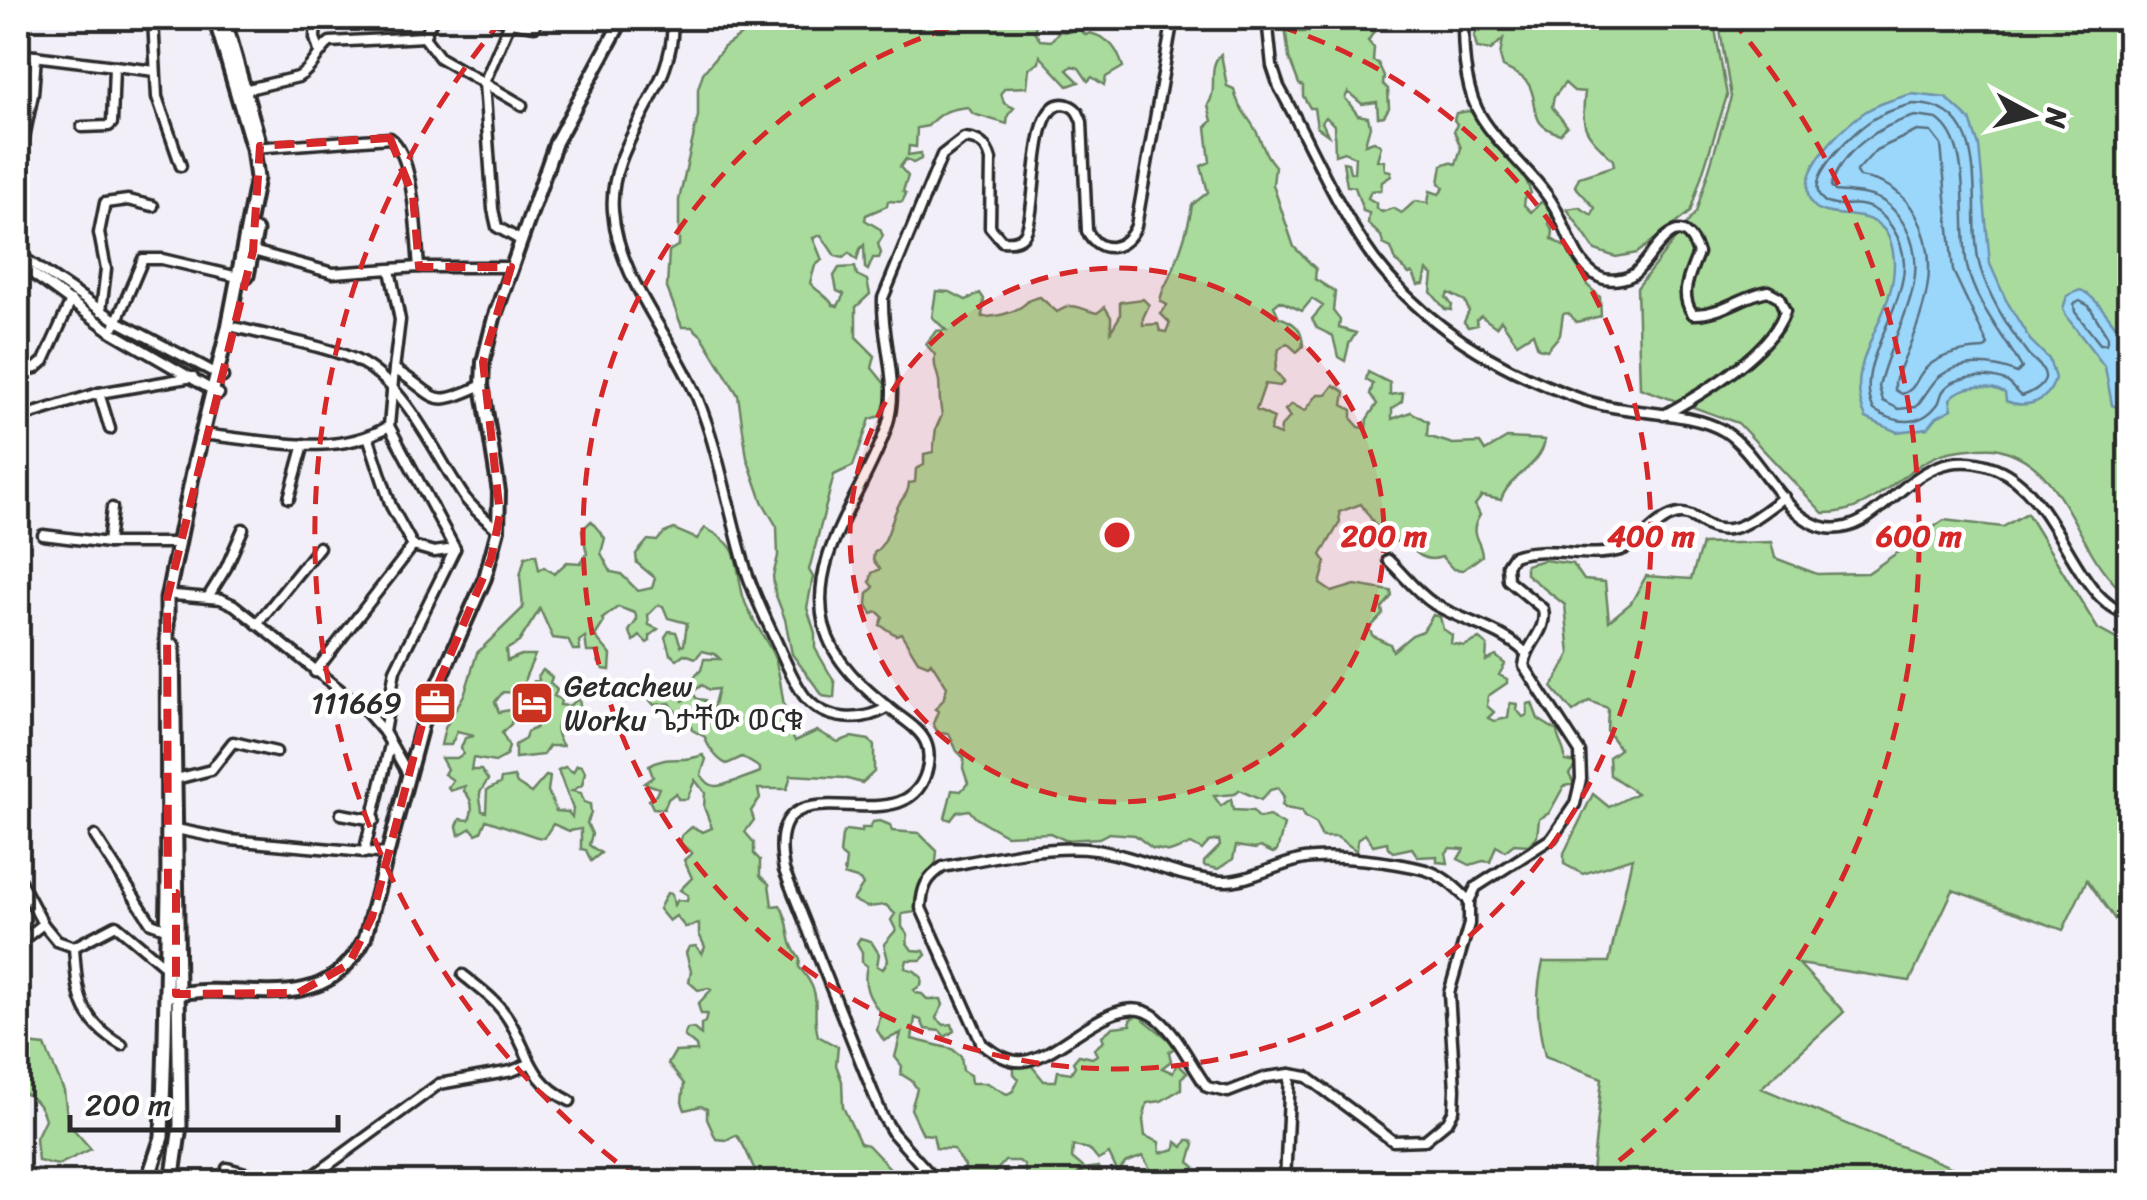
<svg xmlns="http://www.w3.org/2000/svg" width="2147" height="1200" font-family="Sriracha,'Noto Sans Ethiopic',sans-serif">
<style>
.green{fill:#a9db9c;stroke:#6a8364;stroke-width:2.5}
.water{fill:#9bd6fb;stroke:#6e92a8;stroke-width:2.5}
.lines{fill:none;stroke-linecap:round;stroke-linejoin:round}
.shore{stroke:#586f7e;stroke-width:2.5}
.minor-casing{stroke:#2b2b2b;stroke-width:15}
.tertiary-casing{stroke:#2b2b2b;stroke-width:18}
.secondary-casing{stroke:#2b2b2b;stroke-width:19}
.minor{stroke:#fff;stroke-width:8}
.tertiary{stroke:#fff;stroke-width:10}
.secondary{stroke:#fff;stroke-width:11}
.marked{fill:none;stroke:#d62828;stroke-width:8;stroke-dasharray:20 12;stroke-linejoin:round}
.ring{fill:none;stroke:#d62828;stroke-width:5;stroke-dasharray:18 12}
.labels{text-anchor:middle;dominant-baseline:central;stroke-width:9;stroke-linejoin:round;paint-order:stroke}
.poi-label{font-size:30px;fill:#2b2b2b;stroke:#fff;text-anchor:start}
.centre{fill:#d62828;stroke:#fff;stroke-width:5}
.ring-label{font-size:30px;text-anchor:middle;font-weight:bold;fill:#d62828;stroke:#fff;stroke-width:9;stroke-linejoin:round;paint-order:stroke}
</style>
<rect width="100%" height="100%" fill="#f3eff9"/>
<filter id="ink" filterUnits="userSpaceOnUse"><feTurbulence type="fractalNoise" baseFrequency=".01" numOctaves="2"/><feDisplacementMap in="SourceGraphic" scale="20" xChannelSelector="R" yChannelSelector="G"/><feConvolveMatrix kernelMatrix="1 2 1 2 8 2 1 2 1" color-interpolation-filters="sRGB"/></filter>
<g filter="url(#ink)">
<g class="green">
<path d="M 780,18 L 1038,18 L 1034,31 L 1040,40 L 1051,41 L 1059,31 L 1069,32 L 1078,28 L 1086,35 L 1090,33 C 1111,39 1117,49 1123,67 L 1106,77 L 1104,85 L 1092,77 L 1088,81 L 1079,68 L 1072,66 L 1067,70 L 1079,82 L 1068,86 L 1040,56 L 1039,63 L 1029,68 L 1027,87 L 1005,88 L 1001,93 L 1004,103 L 1014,108 L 1008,115 L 1007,124 L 973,114 L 968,107 C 950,109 939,112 928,126 L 917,128 L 916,147 L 909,146 L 908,155 L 921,153 L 921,159 L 913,163 L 906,159 L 900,167 L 908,176 L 903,191 L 906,194 L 902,202 L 888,201 L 887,206 L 866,215 L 865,220 L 880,229 L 883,236 L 878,244 L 881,253 L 879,258 L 873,258 L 868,270 L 865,268 L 864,245 L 860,249 L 857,260 L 849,253 L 843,258 L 835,256 L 821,235 L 813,238 L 822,260 L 815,266 L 810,283 C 817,292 826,294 833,305 L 838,306 L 844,294 L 837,291 L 834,276 L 839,268 L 855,267 L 857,275 L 867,280 L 870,294 L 856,307 L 856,337 L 875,356 L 872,368 L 889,389 L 881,416 L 870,419 L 853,466 L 834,475 L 809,570 L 813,577 L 807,608 L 815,633 L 815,648 L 835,683 L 834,698 L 823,696 L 792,654 L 785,619 L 775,593 L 773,576 L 778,556 L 777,527 L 762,501 L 747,458 L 738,395 L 702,336 L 692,327 L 682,327 L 667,288 L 669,251 L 679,245 L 679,200 L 698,116 L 698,89 L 703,73 L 724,47 L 747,31 Z"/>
<path d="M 1307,18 L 1370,18 L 1370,25 L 1375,30 L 1368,41 L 1374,48 L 1373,61 L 1378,63 L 1384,76 L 1383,84 L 1388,89 L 1389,108 L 1384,116 L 1378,117 L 1377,102 L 1362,104 L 1348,92 L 1345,98 L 1358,115 L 1368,117 L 1370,126 L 1365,144 L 1374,141 L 1381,146 L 1377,160 L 1384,161 L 1385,170 L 1391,171 L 1391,176 L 1382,182 L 1381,190 L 1371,191 L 1368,198 L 1376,203 L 1376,208 L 1382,212 L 1393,208 L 1402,213 L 1415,201 L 1428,203 L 1430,191 L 1439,194 L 1444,188 L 1439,183 L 1442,165 L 1450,162 L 1456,164 L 1461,148 L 1454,131 L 1457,124 L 1454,120 L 1456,113 L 1469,111 L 1484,122 L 1523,171 L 1531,193 L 1525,198 L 1524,205 L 1531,212 L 1541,202 L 1547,205 L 1552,217 L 1549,224 L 1553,231 L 1552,239 L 1568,249 C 1572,262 1587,273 1587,285 L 1600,297 L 1601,316 L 1576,322 L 1568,313 L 1563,314 L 1560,335 L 1547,350 L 1538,348 L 1533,333 L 1517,343 L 1501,320 L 1496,327 L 1481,316 L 1476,320 L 1477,325 L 1468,327 L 1464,322 L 1469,311 L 1465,301 L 1449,293 L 1446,297 L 1452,305 L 1451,310 L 1445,309 L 1431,292 L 1433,275 L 1427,270 L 1424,284 L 1418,285 L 1413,273 L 1409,274 L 1396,261 L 1391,248 L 1383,244 L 1381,236 L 1368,224 L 1369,213 L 1363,211 L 1355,187 L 1347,186 L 1343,162 L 1348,163 L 1350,172 L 1354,173 L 1355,157 L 1344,152 L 1335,155 L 1334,125 L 1326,117 L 1322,122 L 1328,135 L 1317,127 L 1314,108 L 1310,108 L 1303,96 L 1303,86 L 1299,84 L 1289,58 L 1285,26 L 1298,25 L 1299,32 L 1304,32 L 1310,25 Z"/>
<path d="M 1485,18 L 1713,18 L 1727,96 L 1690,212 L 1637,253 L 1616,257 L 1595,250 L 1567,209 L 1579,207 L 1592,215 L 1595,208 L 1575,186 L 1579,177 L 1614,166 L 1613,160 C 1586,132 1580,133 1585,92 L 1574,91 L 1565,83 L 1554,97 L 1552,107 L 1567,126 L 1560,134 C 1528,124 1540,110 1530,87 C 1525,76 1512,72 1503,67 L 1500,56 L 1503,39 L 1491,50 L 1477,48 L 1474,36 Z"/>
<path d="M 1718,18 L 2129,18 L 2129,596 C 2075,559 2072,467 1999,449 C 1988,446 1973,449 1961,450 C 1907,454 1882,515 1823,513 L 1738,423 L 1640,388 L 1637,288 L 1696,212 L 1731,97 Z"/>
<path d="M 1221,54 L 1227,86 L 1234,89 C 1237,109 1251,118 1258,135 C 1264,148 1265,155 1275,166 L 1273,185 L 1294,247 L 1316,269 L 1315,279 L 1335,292 L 1333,311 L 1340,320 L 1339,328 L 1356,333 L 1349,344 L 1345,361 L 1338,357 L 1333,336 L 1317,328 L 1312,319 L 1323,306 L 1312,299 L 1302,311 L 1280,301 L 1274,306 L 1279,317 C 1295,323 1302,328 1303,346 L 1297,352 L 1287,343 L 1279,349 L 1275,371 L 1284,381 L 1280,386 L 1265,384 L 1256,410 L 1274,418 L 1270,431 L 1280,435 L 1281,427 L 1290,417 L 1285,410 L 1292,404 L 1305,411 L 1318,394 L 1327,394 L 1334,385 L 1345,392 L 1343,405 L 1352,410 L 1352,419 L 1359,427 L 1366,428 L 1367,419 L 1377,404 L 1370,394 L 1373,384 L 1366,380 L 1368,372 L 1390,383 L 1390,395 L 1403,393 L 1402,401 L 1392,409 L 1392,419 L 1411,412 L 1428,422 L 1427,436 L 1453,444 L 1480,443 L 1485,451 L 1507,438 L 1545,440 C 1541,467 1509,475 1501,500 L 1482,496 L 1475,505 L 1480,515 C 1467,536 1481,538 1482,556 L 1463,570 L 1453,569 L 1442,557 C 1423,564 1414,551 1401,538 L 1397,542 L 1386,541 L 1361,504 L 1339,512 L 1340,522 L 1321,555 L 1326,562 L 1320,584 L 1332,592 L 1355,585 L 1391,591 L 1392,596 L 1382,608 L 1383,614 L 1369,629 L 1373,636 L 1390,644 L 1393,651 L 1412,635 L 1423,631 L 1433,615 L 1440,617 L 1443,629 L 1452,635 L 1451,643 L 1464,646 L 1479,639 L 1487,645 L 1486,661 L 1496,656 L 1505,664 L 1499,675 L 1507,679 L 1507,683 L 1488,696 L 1487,706 L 1494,712 L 1488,718 L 1494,721 L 1508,718 L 1510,703 L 1517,704 L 1516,709 L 1523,717 L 1527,715 L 1527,704 L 1532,703 L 1538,719 L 1557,731 C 1558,743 1566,748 1565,761 L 1577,763 L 1569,774 L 1574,784 L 1564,786 L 1549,813 L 1539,819 L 1537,837 L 1528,845 L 1514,844 L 1505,851 L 1496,846 L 1490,862 L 1483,861 L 1470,865 L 1458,859 L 1464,849 L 1450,848 L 1446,853 L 1448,863 L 1437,862 L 1437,856 L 1418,857 L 1412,848 L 1393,852 L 1388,848 L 1387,842 L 1373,845 L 1365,834 L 1358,839 L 1357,851 L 1337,837 L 1322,837 L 1315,823 L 1304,817 L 1302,811 L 1285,808 L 1282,805 L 1284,797 L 1278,788 L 1270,790 L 1261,800 L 1239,790 L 1235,794 L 1214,796 L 1221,806 L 1231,799 L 1233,810 L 1253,811 L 1259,818 L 1269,816 L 1284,825 L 1277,851 L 1273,853 L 1260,847 L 1255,849 L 1236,846 L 1233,859 L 1218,869 L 1204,866 L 1204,862 L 1220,846 L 1219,840 L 1209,842 L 1202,850 L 1191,844 L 1170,852 L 1152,848 L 1135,835 L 1109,833 L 1099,838 L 1065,840 L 1050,833 L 1006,835 L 976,818 L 969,810 L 957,812 L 951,820 L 945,818 L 952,790 L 961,791 L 968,783 L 963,768 L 964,758 L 957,751 L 949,734 L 938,733 L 933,724 L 938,711 L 935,709 L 943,700 L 947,687 L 931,662 L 928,665 L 918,661 L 901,633 L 896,635 L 880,625 L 883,617 L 878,612 L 872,614 L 867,605 L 868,593 L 874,587 L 870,582 L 872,573 L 880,569 L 873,560 L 874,553 C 890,540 889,524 898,506 C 902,497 908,496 909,483 L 915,482 L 916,469 L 924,465 L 924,454 L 933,452 L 936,428 L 942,415 C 939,402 940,393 939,381 C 937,370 933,368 935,355 L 926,344 L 936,331 L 946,330 L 932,317 L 936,291 L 950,292 L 966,300 L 980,293 L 984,299 L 982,317 C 998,317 1019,312 1029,300 L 1040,297 L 1057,312 C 1076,300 1080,310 1097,313 L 1105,307 L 1111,317 L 1111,331 L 1120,316 L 1120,302 L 1143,299 L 1149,305 L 1143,318 L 1143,325 L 1158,324 L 1160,331 L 1166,332 L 1170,323 L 1161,314 L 1167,305 L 1160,301 C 1162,288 1168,282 1173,270 C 1181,249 1189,227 1192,205 L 1208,192 L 1201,166 L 1210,162 L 1206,127 L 1212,121 L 1208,105 C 1219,88 1206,68 1221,54 Z"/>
<path d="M 2027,513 L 2098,629 L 2129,646 L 2129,939 L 2087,880 L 2063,930 L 1953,890 L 1910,981 L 1799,964 L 1844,1012 L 1761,1088 L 1965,1173 L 1965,1182 L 1591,1182 L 1602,1078 L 1545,1056 C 1537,1023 1535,996 1543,962 L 1609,962 L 1632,858 L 1583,874 L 1564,864 L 1564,853 L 1593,794 L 1609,807 L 1637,793 L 1610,775 L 1609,757 L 1620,749 L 1607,731 L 1608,708 L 1589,701 L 1573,712 L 1552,687 L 1570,654 L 1565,605 L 1526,574 L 1526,565 L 1544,560 L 1573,564 L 1584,580 L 1605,582 L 1609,621 L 1631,603 L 1646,576 L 1691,579 L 1702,544 L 1771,542 L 1775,558 L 1817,574 L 1868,573 L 1944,520 L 2003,527 Z"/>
<path d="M 591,521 L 605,538 L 601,553 L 611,572 L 621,574 L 638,591 L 652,588 L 655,578 L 637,563 L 636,554 L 648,540 L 657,541 L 664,533 L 674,529 L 697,539 L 705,528 C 743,547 734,560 743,596 C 749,619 767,637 775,659 C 784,687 781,714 795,741 L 817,731 L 838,742 L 851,737 L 869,740 L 874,746 L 874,772 L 862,783 L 844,778 L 791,775 L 787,789 L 758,789 L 760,798 L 751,811 L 754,820 L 745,832 L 754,843 L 754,854 L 760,860 L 760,876 L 769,884 L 772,906 L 780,905 C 794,929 783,937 800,959 L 799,967 C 826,998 810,1006 818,1036 L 838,1047 L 836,1065 L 842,1081 L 843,1107 L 860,1143 L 868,1145 L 903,1182 L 771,1182 L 771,1178 L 761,1180 C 750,1166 748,1147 736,1135 L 726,1140 L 716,1139 L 707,1119 L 707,1109 L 701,1106 L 685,1110 L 682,1102 L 684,1084 L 668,1064 L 675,1052 L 697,1051 L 696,1046 L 684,1036 L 687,1029 L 693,1028 L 701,1035 L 701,1024 L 705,1022 L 707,1014 L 701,1014 L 698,1004 L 711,990 L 708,988 L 698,990 L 689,982 L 691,971 L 686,953 L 689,947 L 696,946 L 702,954 L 705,947 L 699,934 L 699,924 L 685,927 L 676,916 L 669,921 L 659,909 L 667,893 L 672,894 L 674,905 L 678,900 L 687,901 L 688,895 L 680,890 L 692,878 L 684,860 L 692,853 L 680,843 L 682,835 L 692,827 L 703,832 L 712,828 L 704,807 L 705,793 L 695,780 L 687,799 L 678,799 L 676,793 L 668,799 L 664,809 L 653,808 L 649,800 L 656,795 L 659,788 L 644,783 L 653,777 L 649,766 C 669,754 680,764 703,755 L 706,759 L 701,775 C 705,780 708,785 715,786 C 721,787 753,775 760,772 L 760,768 L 742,757 L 727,764 C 718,761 707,746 705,737 L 692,730 L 688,718 L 679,717 L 670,703 L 654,705 L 643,693 L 652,680 L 666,683 L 683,701 L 685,699 L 683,688 L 690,689 L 697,699 L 705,700 L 703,706 L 707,711 L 712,712 L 718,689 L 709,690 L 702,685 L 694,691 L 692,679 L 701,670 L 704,659 L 720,659 L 715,654 L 702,651 L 696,658 L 684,654 L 677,659 L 670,654 L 665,637 L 669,631 L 676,632 L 681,646 L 684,645 L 687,623 L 668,618 L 663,606 L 658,605 L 648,615 L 649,625 L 658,629 L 650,636 L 650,641 L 647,643 L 640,636 L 634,641 L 629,631 L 637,620 L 635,613 L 618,607 L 602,619 L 604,622 L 595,636 L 611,655 L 610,670 L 603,669 L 598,661 L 600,652 L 587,652 L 585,637 L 579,641 L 580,650 L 573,650 L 568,640 L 553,638 L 540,609 L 519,642 L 506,650 L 507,661 L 521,655 L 535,655 L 525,678 L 524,691 L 533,691 L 534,681 L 539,680 L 538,676 L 543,670 L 552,677 L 550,683 L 557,690 L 554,696 L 561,700 L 560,705 L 568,706 L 579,699 L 581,711 L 575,713 L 567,708 C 556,722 552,730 563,746 L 549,746 L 543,755 L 515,758 L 515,745 L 525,739 L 527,732 L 536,728 L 539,719 L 532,701 L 521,698 L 516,693 L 503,692 L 495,702 L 499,712 L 515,709 L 511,724 L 502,733 L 509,747 L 506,756 L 495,762 L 473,758 L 471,770 L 481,770 L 488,780 C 476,798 480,791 482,811 L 486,812 L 487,790 L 500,784 L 501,779 L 514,777 L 517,784 L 531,793 L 546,776 L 550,777 L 548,791 L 556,811 L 568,812 L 572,817 L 573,809 L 558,770 L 565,767 L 573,772 L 577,765 L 582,766 L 585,772 L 582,785 L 572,791 L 581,793 L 584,802 L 590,804 L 591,813 L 587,823 L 592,834 L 589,845 L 601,853 L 591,861 L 586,850 L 581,849 L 581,829 L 569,831 L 553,824 L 544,838 L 537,837 L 486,820 L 481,832 L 476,834 L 471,828 L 459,835 L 457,826 L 460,819 L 469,820 C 474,809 473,800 464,791 L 465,786 L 450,791 L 448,787 L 453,780 L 444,774 L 447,769 L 441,758 L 457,758 L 463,754 L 461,748 L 465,738 L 474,736 L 457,732 L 451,745 L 441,745 L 445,728 L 465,693 L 477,653 L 523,608 L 520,576 L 525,557 L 536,554 L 539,570 L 544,567 L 554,574 L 567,562 L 581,563 L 587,554 L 582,530 Z"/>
<path d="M 880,821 L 890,825 L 892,831 L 919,833 L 937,851 L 936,862 L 921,885 L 916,912 L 902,914 L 902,927 L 908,935 L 907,943 L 912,950 L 924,951 L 926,955 L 921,960 L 907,960 L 905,968 L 915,971 L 922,978 L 921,985 L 914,990 L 916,993 L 922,994 L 927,999 L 941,999 L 943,1005 L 936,1018 L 944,1025 L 952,1024 L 954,1031 L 945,1037 L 940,1031 L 925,1029 L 921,1020 L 915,1018 L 912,1039 L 952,1049 L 961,1056 L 963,1071 L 970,1075 L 971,1083 L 987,1083 L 1007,1094 L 1013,1091 L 1019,1079 L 1014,1074 L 1014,1068 L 1031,1065 L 1044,1081 L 1056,1081 L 1058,1071 L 1071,1073 L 1075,1066 L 1073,1062 L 1079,1055 L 1092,1058 L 1097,1055 L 1094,1049 L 1104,1041 L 1102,1036 L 1113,1027 L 1131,1025 L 1130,1020 L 1137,1014 L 1172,1042 L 1174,1048 L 1169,1052 L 1171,1061 L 1162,1068 L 1173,1073 L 1177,1063 L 1187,1073 L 1181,1078 L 1181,1089 L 1161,1101 L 1147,1103 L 1143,1120 L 1145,1136 L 1159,1142 L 1160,1153 L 1175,1149 L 1176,1142 L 1183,1147 L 1187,1140 L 1191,1140 L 1194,1144 L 1189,1162 L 1195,1167 L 1187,1181 L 1181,1178 L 1176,1182 L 1156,1181 L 1143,1156 L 1125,1163 L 1118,1173 L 1109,1154 L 1098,1160 L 1089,1149 L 1073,1146 L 1072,1158 L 1085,1169 L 1098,1167 L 1099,1171 L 1088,1180 L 1081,1171 L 1076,1176 L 1076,1182 L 1012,1182 L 1028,1181 L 1024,1165 L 1019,1161 L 1005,1161 L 986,1182 L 970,1182 L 964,1174 L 965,1166 L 953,1149 L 936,1148 L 933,1135 L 923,1134 L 911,1109 L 917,1089 L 912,1081 L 901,1074 L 902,1066 L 895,1057 L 901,1033 L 884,1041 L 877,1030 L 881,1013 C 869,999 862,985 867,966 L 862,962 L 862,952 L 857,943 L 860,938 L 871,941 L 879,954 L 877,966 L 883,969 L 888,960 L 884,944 L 896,930 L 891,920 L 895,914 L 886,905 L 867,907 L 853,900 L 863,885 L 860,880 L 844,875 L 846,859 L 840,854 L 842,835 L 846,830 L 862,832 L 862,828 L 870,828 L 873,822 Z"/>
<path d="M 18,1043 L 45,1046 L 64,1091 L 68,1123 L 91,1149 L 58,1165 L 38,1161 L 36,1138 L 45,1119 C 41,1104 32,1095 18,1091 Z"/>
</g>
<g class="water">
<path d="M 1912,94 L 1946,98 L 1970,120 L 1979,146 L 1990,264 L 2006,300 L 2030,340 L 2049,359 L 2055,378 C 2050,401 2027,410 2006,401 L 2005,393 C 1987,384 1963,384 1950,399 L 1952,409 L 1937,417 L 1928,428 L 1897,432 L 1866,418 C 1840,361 1895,320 1894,263 C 1892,193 1826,229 1811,202 C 1794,171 1845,124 1868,110 C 1882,102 1897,98 1912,94 Z"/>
<path d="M 2080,290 C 2094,293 2127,339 2130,353 C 2132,372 2130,393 2129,412 L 2112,405 L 2105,367 L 2066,316 L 2063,309 L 2067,296 Z"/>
</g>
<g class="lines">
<g class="shore">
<path d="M 1913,104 C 1998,104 1965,213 1980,267 C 1989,297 2009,329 2028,354 C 2034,361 2046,368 2045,378 C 2043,387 2029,394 2022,396 C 2015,391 2013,384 2005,381 C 1988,374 1955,375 1944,390 C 1940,394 1941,401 1937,405 C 1920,427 1896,424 1874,410 C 1852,366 1905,312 1904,263 C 1903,239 1886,209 1861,205 C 1849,203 1832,209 1823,200 C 1800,178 1859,126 1877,117 C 1888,111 1901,107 1913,104 Z"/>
<path d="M 1915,116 L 1937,119 C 1974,144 1959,226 1967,266 C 1975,304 2004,335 2022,368 L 2017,373 C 1994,363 1962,360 1940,376 C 1932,382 1923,399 1916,407 L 1899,409 L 1883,401 L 1879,387 C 1889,335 1935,282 1906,228 C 1888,194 1870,194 1835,191 L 1831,186 C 1843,149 1879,126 1915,116 Z"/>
<path d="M 1917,131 L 1931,132 L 1941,145 L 1953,271 L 1988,345 L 1984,349 C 1963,350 1938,354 1923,371 C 1915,381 1915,390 1902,394 L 1895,390 L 1895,381 C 1916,328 1947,271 1916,215 C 1904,193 1884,180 1859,177 L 1856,172 L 1876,150 Z"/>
<path d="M 2080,301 L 2089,306 L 2108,337 L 2106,344 L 2100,344 L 2075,312 L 2074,304 Z"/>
</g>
<defs>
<g id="minor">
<path d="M 153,18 L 157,97 L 181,166"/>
<path d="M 316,18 L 315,38 L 319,51"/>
<path d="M 496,18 L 510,22 L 484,83 L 522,105"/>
<path d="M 672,18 C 679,88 607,140 613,211 C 618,279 672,336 697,397 C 720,453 729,515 747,573 C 755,597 766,620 777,643 C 785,661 793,681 805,697 C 826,722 862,723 888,707"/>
<path d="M 1267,18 L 1272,66 L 1279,87 C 1309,141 1338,210 1374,259 C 1427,329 1503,372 1584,400 C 1627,415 1688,410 1724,431 C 1761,454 1783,521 1827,528 C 1887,537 1911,436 1995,468 C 2060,494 2071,599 2130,615"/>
<path d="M 1463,18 C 1463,47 1464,82 1477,109 C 1493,142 1535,173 1554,206 C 1568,229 1573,263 1599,277 C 1608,282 1626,280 1635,273 C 1653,258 1678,200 1698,253 C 1690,275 1678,294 1693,314 C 1720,315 1741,296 1768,291 L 1779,297 L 1785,311 C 1771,353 1702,394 1664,415"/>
<path d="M 510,22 L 535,26"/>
<path d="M 424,37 L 440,58 L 484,83 L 493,209 L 497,227 L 520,240"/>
<path d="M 424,37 L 433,18"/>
<path d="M 18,54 L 155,71"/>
<path d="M 244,90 L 298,77 C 313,69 317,52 330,42 L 424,37"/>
<path d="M 82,127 L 109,126 L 112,123 L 114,66"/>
<path d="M 253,148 L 390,138 C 415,155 416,238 419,267 L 511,267"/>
<path d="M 18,167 L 33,94 L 36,56"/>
<path d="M 253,251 L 333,273 L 419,267"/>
<path d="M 18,254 L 117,321 L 223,377"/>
<path d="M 18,263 L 112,332 L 219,394"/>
<path d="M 390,270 L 400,320 L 394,369"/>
<path d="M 101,311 L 106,269 L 99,233 L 105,203 L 128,200 L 153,206"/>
<path d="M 115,325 L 143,259 L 162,259 L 238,277"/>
<path d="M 234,327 C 268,336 334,347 362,363 C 408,389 436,456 465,498 C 474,510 487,520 498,530"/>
<path d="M 18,372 L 36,368 L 44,361 L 71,301"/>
<path d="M 99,393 L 110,429"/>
<path d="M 18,418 L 99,393 L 193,377"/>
<path d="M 209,435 C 268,441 337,458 389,426 L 394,369 C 440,396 427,411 482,385"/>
<path d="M 368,436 L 391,506 L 413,546 L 434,552 L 455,549"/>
<path d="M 289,498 L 304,444"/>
<path d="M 43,535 L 108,543 L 178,543"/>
<path d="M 108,543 L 112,508"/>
<path d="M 1388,560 C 1404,575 1416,592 1434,604 C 1464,622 1499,628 1525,652"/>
<path d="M 174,595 L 221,599 L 234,605 L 364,709 L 384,732 L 407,772"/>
<path d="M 208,597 L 226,568 L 243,529"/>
<path d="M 257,624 L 319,547"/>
<path d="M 315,672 L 413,546"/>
<path d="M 384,732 L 395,670 L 455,549 L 389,426"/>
<path d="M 176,779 L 211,770 L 233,742 L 276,752"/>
<path d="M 341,814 L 374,820"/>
<path d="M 176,829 L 230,840 L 388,854"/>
<path d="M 95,836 L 151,923 L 168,929"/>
<path d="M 364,853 L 390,745"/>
<path d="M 18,877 L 43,924"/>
<path d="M 1469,901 C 1457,888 1444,876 1426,870 C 1396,862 1333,854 1304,859 C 1277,864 1249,882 1222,881 C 1178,879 1139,856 1096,850 C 1046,844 991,858 943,867 C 926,878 922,888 921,908 L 982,1044 C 994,1053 1009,1063 1024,1061 C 1064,1056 1116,985 1157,1018 C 1178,1035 1191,1065 1207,1087 L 1228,1092 L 1267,1077 L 1290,1074 L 1307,1077 L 1393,1141 L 1425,1140 L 1448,1121 L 1454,1110 L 1455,1089 L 1449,993 L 1469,924 L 1469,901 L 1476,887 L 1552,838 L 1575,804 L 1581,779 L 1580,752 L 1524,666 C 1526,643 1548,632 1543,609 L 1508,580 L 1507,565 L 1513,556 C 1548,544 1585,560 1621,550 C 1643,544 1657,516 1680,514 C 1691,513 1699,522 1708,526 C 1736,539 1762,512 1784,497"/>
<path d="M 18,944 L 43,924 L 57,941 L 74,947 L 116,925 L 166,967"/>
<path d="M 74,947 C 77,993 79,1021 122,1045"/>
<path d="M 463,975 C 479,988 498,1001 509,1020 C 530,1054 529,1081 570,1101"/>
<path d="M 227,1168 L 278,1182"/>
<path d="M 305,1182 L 439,1084 L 512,1071 L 529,1064"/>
<path d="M 937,1182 L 893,1133 L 882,1115 L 784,870 C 760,744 911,859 928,765 C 929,758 929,750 926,743 C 921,730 904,720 894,712 C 864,689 833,662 824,625 C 807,554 867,490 887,426 C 901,383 881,341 883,298 L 942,155 L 964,138 C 979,139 987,145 991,160 L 990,227 L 1002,241 C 1010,242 1018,242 1024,235 C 1040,216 1027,93 1068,105 C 1077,108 1079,114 1082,122 L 1087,231 C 1100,256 1126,250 1136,226 L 1173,18"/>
<path d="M 1285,1182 L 1290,1074"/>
</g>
<path id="tertiary" d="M 172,995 C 245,978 322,1023 365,938 L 424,717 L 485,578 L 498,530 L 499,492 L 482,385 L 483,362 L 494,318 L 556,142 L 623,18"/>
<g id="secondary">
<path d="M 224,18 L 258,138"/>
<path d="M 247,276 L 256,231"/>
<path d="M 147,1182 L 162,1137 L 165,1040 L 168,893 L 167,599 L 195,462 L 228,328 L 257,178 L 253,148 L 215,18"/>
<path d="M 172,1182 L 180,1126 L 173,646"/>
</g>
</defs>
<use href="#minor" class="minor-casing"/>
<use href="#tertiary" class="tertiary-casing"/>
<use href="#secondary" class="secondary-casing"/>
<use href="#minor" class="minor"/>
<use href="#tertiary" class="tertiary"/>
<use href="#secondary" class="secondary"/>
</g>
</g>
<path class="marked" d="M 390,138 L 413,196 L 419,267 L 511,267 L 483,362 L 500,514 L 491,559 L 424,717 L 372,917 L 349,964 L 298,993 L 176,994 L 176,893 L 168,893 L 167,599 L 253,251 L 260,146 Z"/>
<circle cx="1117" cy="535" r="267" fill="#d62828" fill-opacity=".12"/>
<g class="ring">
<circle cx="1117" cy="535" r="267"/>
<path d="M1251 18A534 534 0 1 1 983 18"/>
<path d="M640 1180A802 802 0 0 1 503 19M1731 19A802 802 0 0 1 1594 1180"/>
</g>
<defs>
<symbol id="office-square" viewBox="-11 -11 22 22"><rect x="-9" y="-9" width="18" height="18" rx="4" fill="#c8321e" stroke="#fff"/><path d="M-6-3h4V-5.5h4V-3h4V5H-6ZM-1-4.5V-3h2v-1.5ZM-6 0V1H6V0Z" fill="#fff"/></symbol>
<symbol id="hotel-square" viewBox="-11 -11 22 22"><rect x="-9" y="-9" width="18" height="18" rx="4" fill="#c8321e" stroke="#fff"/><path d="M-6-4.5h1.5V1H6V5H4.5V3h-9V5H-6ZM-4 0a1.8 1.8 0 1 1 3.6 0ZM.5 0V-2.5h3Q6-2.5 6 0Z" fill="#fff"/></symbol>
</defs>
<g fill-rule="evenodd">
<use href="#office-square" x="410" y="678" width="50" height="50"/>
<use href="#hotel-square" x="507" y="678" width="50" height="50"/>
</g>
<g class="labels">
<g class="poi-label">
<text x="564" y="686">Getachew<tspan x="564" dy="34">Worku ጌታቸው ወርቁ</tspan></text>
<text x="402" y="703" text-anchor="end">111669</text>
</g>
</g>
<circle cx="1117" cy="535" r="15" class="centre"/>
<g class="ring-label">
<text x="1384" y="546">200 m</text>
<text x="1651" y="546">400 m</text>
<text x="1919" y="546">600 m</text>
</g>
<rect width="2147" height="1200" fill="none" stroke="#fff" stroke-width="60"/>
<rect x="30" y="30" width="2087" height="1140" fill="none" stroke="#2b2b2b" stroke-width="4" filter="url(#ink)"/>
<g transform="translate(2032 115) rotate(97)" stroke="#ffffff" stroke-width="8" paint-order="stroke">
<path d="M0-8L18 38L0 25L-18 38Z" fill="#2b2b2b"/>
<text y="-15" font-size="28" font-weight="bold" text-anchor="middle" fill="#2b2b2b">N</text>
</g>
<path d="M70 1115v15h268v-15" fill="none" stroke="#2b2b2b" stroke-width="5"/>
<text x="85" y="1115" font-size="30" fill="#2b2b2b" stroke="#ffffff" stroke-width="8" paint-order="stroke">200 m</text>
</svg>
